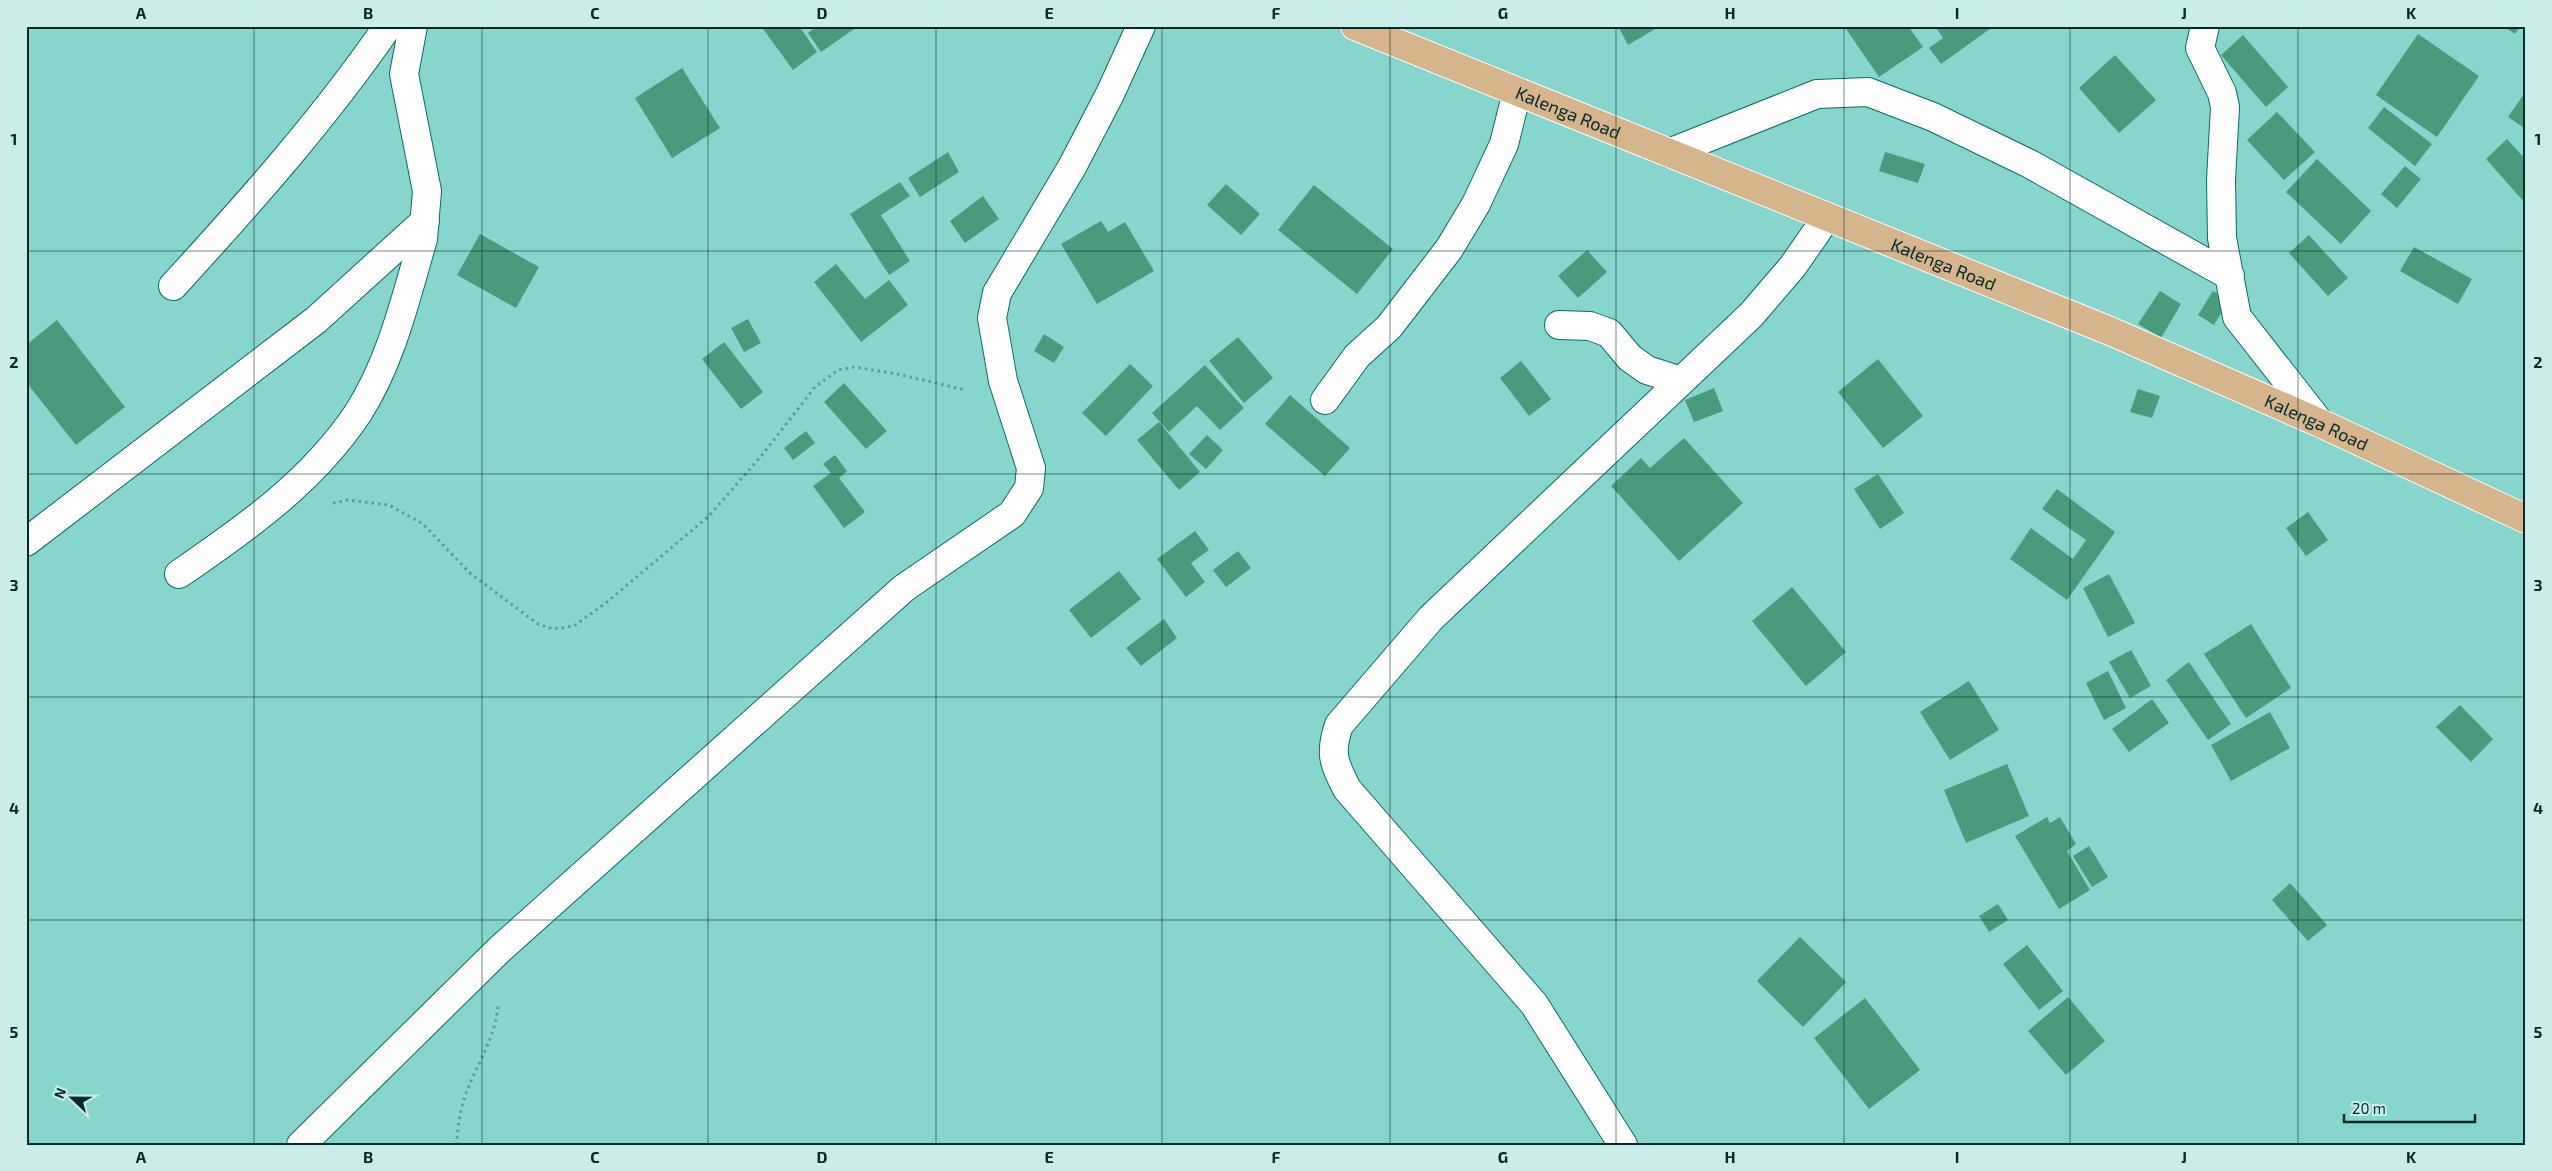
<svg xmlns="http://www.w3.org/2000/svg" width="2552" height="1171" viewBox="0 0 2552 1171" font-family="'Exo 2',sans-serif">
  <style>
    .building { fill: #4a9a7e }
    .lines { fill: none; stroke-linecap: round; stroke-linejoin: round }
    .minor-casing { stroke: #0c6a64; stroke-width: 30 }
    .major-casing { stroke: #fff; stroke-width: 30 }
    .path { stroke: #5b9c95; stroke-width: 3; stroke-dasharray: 2.5 4; stroke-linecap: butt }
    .minor { stroke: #fff; stroke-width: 28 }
    .major { stroke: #d7b58c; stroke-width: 28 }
    .grid { fill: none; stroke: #062a27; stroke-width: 1; stroke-opacity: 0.55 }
    .labels { text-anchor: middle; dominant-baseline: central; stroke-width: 5; stroke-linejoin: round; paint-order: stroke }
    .street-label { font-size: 18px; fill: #062a27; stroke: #c9eeea }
    .neatline { fill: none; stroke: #062a27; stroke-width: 2 }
    .grid-label { font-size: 16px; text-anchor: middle; font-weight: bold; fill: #062a27 }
  </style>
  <rect width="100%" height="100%" fill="#86d6ce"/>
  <path class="building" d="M761 26H799L817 52 793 70Z
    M817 26H852L854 29 821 52 808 33Z
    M1618 26H1660L1628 45Z
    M1844 26H1908L1923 47 1879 77Z
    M1935 26H1994L1941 64 1929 48 1943 38Z
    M2503 26H2520L2515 34Z
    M2418 34 2479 76 2437 137 2376 95Z
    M2243 35 2288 87 2266 107 2221 55Z
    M2115 55 2156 100 2119 133 2079 88Z
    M682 68 720 128 672 158 635 98Z
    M2526 91V129L2508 117Z
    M2384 107 2432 144 2415 166 2368 128Z
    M2277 112 2315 152 2284 180 2247 140Z
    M2507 139 2526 160V204L2486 159Z
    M948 152 959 172 920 197 908 178Z
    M1885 152 1925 164 1918 183 1879 171Z
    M2317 159 2371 211 2341 244 2286 192Z
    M2405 166 2421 179 2397 208 2381 194Z
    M900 182 910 196 881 215 910 261 889 275 850 214Z
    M1226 184 1260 214 1241 235 1207 205Z
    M1314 185 1393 249 1357 294 1278 230Z
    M983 196 999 219 965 243 950 221Z
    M1101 221 1108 232 1125 222 1154 271 1097 304 1061 244Z
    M480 234 539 267 516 308 457 275Z
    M2309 235 2348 278 2328 296 2289 253Z
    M2414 247 2472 279 2458 304 2400 271Z
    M1587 250 1607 272 1578 298 1558 276Z
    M836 264 865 299 889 280 908 305 861 342 814 282Z
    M2160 291 2181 304 2161 338 2138 324Z
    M2213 291 2229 300 2214 325 2198 315Z
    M748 319 761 343 744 352 731 328Z
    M57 320 125 407 76 445 26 382V345Z
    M1044 334 1064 347 1054 363 1034 351Z
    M1238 337 1273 378 1244 403 1209 361Z
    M724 342 763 392 741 409 702 359Z
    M1878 359 1923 416 1883 448 1838 392Z
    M1521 361 1551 399 1529 416 1500 378Z
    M1130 364 1153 386 1106 436 1082 413Z
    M1205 365 1244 408 1220 430 1197 406 1169 432 1152 413Z
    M844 383 887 431 866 449 824 402Z
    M1714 388 1723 411 1694 422 1685 400Z
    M2138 389 2160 396 2152 418 2130 412Z
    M1290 395 1350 448 1325 476 1265 424Z
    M1159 422 1200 472 1179 490 1137 440Z
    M806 431 815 443 793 460 784 448Z
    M1207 435 1223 450 1206 469 1189 454Z
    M1684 438 1743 503 1679 561 1611 486 1641 458 1650 468Z
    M835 455 847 471 839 478 865 512 844 528 813 486 831 473 823 464Z
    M1878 474 1904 513 1880 529 1854 489Z
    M2057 489 2115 532 2067 600 2010 559 2031 528 2073 559 2086 540 2042 509Z
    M2308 512 2328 540 2306 556 2286 528Z
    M1195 531 1209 550 1191 563 1205 582 1186 597 1157 559Z
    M1238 551 1251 568 1226 587 1213 570Z
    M1119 571 1141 599 1091 638 1069 610Z
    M2109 574 2135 623 2108 637 2083 588Z
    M1792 587 1846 652 1806 686 1752 621Z
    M1164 619 1177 638 1141 666 1126 648Z
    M2251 624 2291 688 2246 718 2204 654Z
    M2131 650 2151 686 2130 698 2109 662Z
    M2189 662 2231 724 2208 740 2166 680Z
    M2108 671 2126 708 2104 720 2086 683Z
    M1969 681 1999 730 1950 760 1920 712Z
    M2152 699 2169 723 2129 752 2112 729Z
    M2460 705 2493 739 2471 762 2436 727Z
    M2270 712 2290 748 2231 781 2211 745Z
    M2007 764 2029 816 1966 843 1944 790Z
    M2047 817 2050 823 2060 817 2076 844 2067 851 2090 890 2059 909 2015 836Z
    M2089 846 2108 877 2092 887 2073 856Z
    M2290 883 2327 925 2308 941 2272 900Z
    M1998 904 2008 920 1989 932 1979 916Z
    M1800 937 1846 982 1803 1027 1757 981Z
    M2027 945 2063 991 2039 1010 2003 964Z
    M2068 997 2105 1041 2066 1075 2028 1031Z
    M1865 998 1920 1070 1869 1109 1814 1038Z"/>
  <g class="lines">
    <g class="minor-casing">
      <path id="minor" d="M2205 26 2200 48 2222 93 2225 107 2221 180 2222 238 2237 317 2320 423
        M1669 153 1817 94 1868 92 1933 117 2030 164 2230 276
        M173 286C249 203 324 119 388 26
        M1559 325 1590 326 1609 333 1630 358 1647 370 1681 381
        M1325 400 1357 356 1389 327 1449 249 1476 204 1504 144 1517 92
        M26 542 316 320 425 221
        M179 574C246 528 312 482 358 413 391 362 406 297 423 239L427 191 404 74 413 26
        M301 1145 500 949 904 588 1012 514 1029 488 1031 468 1003 381 992 318 997 293 1072 167 1110 94 1141 26
        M1623 1145 1534 1004 1347 789C1334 763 1329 754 1339 725L1431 618 1751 315 1793 266 1827 217"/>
    </g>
    <g class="major-casing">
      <g id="major">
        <path id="s1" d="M1355 26 2110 331 2320 423 2526 519"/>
      </g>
    </g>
    <path class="path" d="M333 503 348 500 389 505 423 524 471 574 538 624 553 629 574 626 607 602 709 516 763 454 815 387 838 370 855 367 897 374 966 390
      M457 1145C457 1123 462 1101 471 1081 482 1056 496 1033 498 1005"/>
    <use href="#minor" class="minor"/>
    <use href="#major" class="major"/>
  </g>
  <path class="grid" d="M254 26V1145M482 26V1145M708 26V1145M936 26V1145M1162 26V1145M1390 26V1145M1616 26V1145M1844 26V1145M2070 26V1145M2298 26V1145M26 251H2526M26 474H2526M26 697H2526M26 920H2526"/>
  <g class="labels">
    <g class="street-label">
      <text stroke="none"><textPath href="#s1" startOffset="230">Kalenga Road</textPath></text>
      <text stroke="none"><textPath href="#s1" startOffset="635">Kalenga Road</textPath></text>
      <text stroke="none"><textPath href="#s1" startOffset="1040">Kalenga Road</textPath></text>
    </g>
  </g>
  <rect width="2552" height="1171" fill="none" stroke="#c9eeea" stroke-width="55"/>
  <g transform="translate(72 1098) rotate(292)" stroke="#c9eeea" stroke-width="4" paint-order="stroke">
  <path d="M0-4L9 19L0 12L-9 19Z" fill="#062a27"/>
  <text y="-8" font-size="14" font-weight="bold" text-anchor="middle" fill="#062a27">N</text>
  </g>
  <path d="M2344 1114v8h131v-8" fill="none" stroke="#062a27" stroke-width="2.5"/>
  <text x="2352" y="1114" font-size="15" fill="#062a27" stroke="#c9eeea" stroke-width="4" paint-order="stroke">20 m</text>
  <rect x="28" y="28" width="2496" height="1116" class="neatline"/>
  <g class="grid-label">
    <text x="141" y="19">A</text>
    <text x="368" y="19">B</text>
    <text x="595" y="19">C</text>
    <text x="822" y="19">D</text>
    <text x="1049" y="19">E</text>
    <text x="1276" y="19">F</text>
    <text x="1503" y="19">G</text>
    <text x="1730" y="19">H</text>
    <text x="1957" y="19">I</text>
    <text x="2184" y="19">J</text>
    <text x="2411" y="19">K</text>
    <text x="14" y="145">1</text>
    <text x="2538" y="145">1</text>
    <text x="14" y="368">2</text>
    <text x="2538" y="368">2</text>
    <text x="14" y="591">3</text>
    <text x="2538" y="591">3</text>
    <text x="14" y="814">4</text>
    <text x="2538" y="814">4</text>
    <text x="14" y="1038">5</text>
    <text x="2538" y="1038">5</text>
    <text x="141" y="1163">A</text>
    <text x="368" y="1163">B</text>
    <text x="595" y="1163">C</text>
    <text x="822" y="1163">D</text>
    <text x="1049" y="1163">E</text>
    <text x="1276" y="1163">F</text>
    <text x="1503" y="1163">G</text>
    <text x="1730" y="1163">H</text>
    <text x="1957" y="1163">I</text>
    <text x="2184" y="1163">J</text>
    <text x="2411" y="1163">K</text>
  </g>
</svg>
